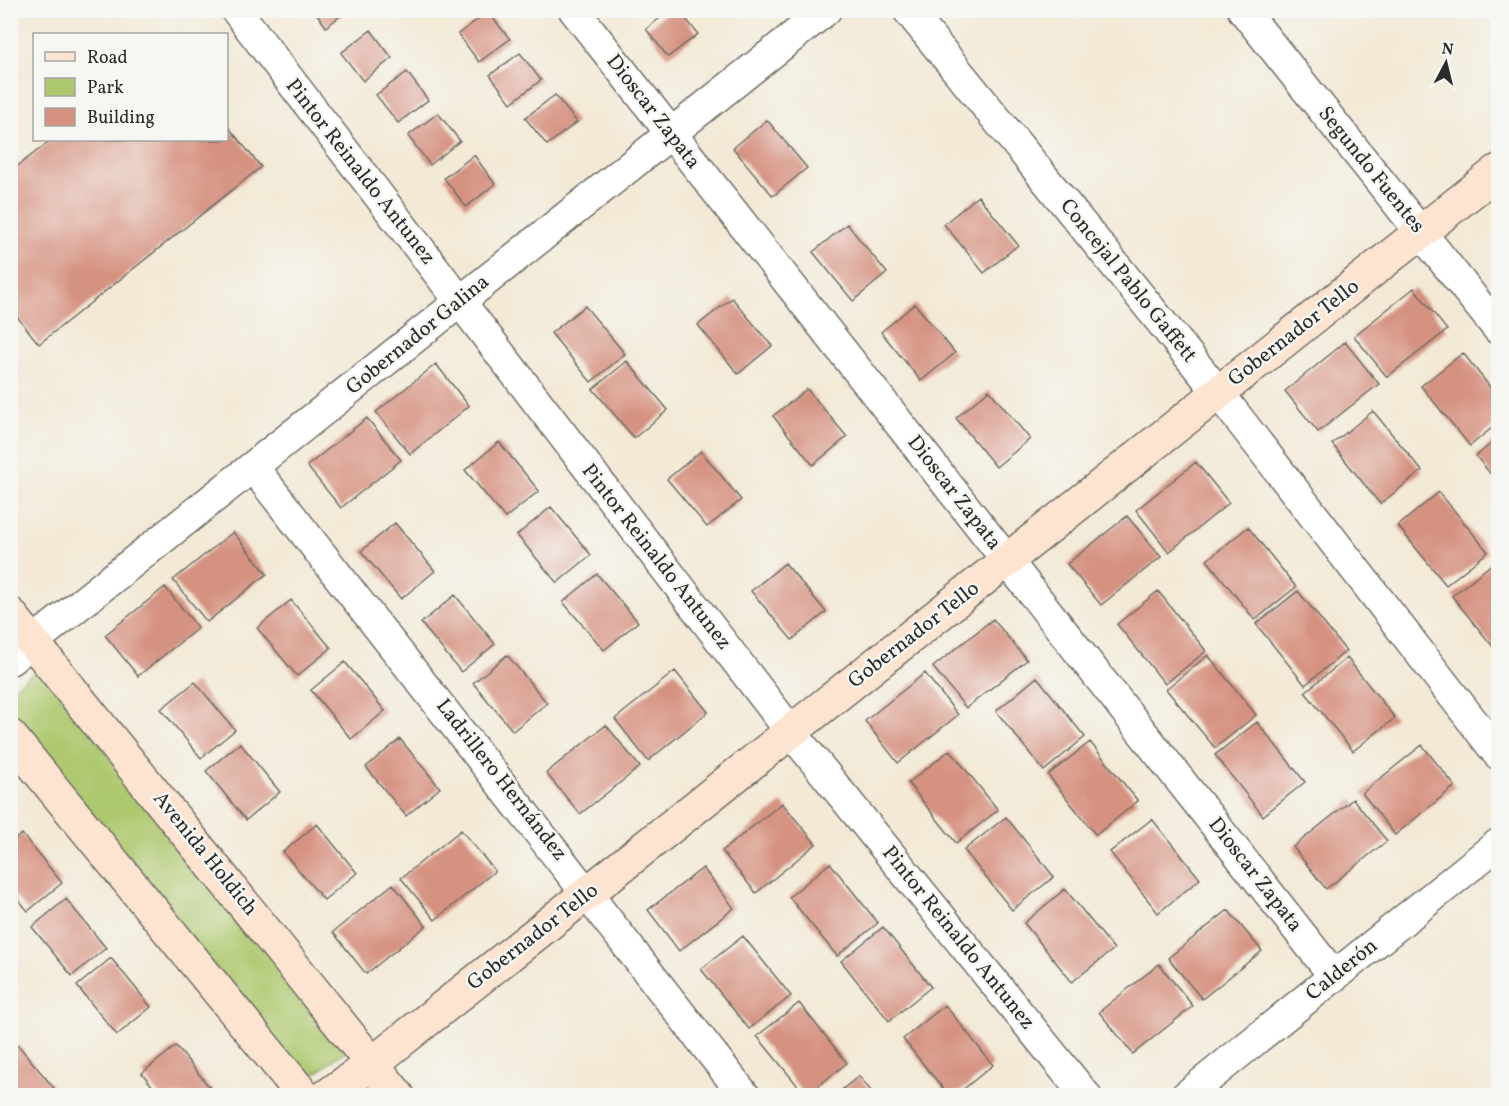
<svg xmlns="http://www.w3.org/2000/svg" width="1509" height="1106" viewBox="0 0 1509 1106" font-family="Vollkorn,serif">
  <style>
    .green { fill: #aec86e; stroke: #6c7a4c; stroke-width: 1.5 }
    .building { fill: #d69281 }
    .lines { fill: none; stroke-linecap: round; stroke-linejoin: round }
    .street-casing { stroke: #716e67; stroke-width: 33 }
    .secondary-casing { stroke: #716e67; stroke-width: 36 }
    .street { stroke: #fff; stroke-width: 30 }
    .secondary { stroke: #fde4d1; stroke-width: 33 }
    .labels { text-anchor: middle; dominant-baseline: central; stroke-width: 5; stroke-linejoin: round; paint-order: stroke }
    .street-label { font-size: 21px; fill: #2b2b2b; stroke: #f6f6f2 }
  </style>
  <rect width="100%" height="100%" fill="#f6f6f2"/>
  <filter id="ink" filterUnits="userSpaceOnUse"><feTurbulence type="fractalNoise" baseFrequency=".0167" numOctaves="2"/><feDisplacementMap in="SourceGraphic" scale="12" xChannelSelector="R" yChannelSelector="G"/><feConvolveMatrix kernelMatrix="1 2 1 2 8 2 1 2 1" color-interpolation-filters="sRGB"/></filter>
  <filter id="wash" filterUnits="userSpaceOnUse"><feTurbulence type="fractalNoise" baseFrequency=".008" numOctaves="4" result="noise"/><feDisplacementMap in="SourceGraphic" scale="24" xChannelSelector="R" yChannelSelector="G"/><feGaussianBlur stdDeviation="1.35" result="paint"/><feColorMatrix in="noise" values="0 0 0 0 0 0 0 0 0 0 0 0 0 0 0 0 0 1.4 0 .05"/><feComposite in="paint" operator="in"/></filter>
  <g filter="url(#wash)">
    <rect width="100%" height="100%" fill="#f3e9d6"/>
    <path class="green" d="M39 668 346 1050 306 1081 11 715V690Z"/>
    <g id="blocks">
      <path class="building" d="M314 10H348L326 27Z
        M436 10H457L444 20Z
        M670 10H679L698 34 668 57 646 29Z
        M488 12 510 39 479 62 458 34Z
        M371 30 392 58 363 81 341 53Z
        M520 53 541 80 511 103 490 75Z
        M407 72 428 100 398 123 376 95Z
        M555 95 577 122 547 145 525 118Z
        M438 113 460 141 430 165 408 136Z
        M767 120 807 168 773 196 733 148Z
        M226 124 261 167 39 344 10 308V172L51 140H226Z
        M474 155 495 184 466 207 444 178Z
        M978 196 1018 245 984 273 944 224Z
        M847 224 887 273 853 301 813 252Z
        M1414 288 1447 330 1387 377 1354 336Z
        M732 298 772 346 738 374 698 325Z
        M915 304 955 353 921 381 881 332Z
        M585 306 625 354 591 382 551 333Z
        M1345 342 1379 384 1318 432 1285 391Z
        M1463 353 1498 397V423L1470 446 1421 386Z
        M627 361 668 410 634 438 593 389Z
        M436 364 469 406 410 454 376 412Z
        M807 389 847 437 813 465 773 416Z
        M989 390 1030 439 996 467 956 418Z
        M1373 411 1422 471 1380 504 1332 444Z
        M367 418 401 460 341 508 307 466Z
        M1498 438V483L1476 456Z
        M499 442 539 491 505 518 465 470Z
        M701 451 741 500 707 527 667 479Z
        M1196 462 1229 503 1169 552 1136 510Z
        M1439 492 1488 552 1446 585 1398 526Z
        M551 507 591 555 557 583 517 535Z
        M1127 516 1161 557 1101 605 1067 564Z
        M395 523 435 571 401 599 361 551Z
        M1248 527 1296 587 1255 620 1207 560Z
        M233 532 267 574 207 622 173 580Z
        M785 563 826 612 792 640 751 591Z
        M1493 563 1498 569V653L1452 596Z
        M597 574 638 622 604 650 563 602Z
        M165 587 198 628 138 676 105 635Z
        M1158 591 1206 651 1165 684 1117 624Z
        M1298 591 1346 651 1305 685 1256 624Z
        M455 595 495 644 461 672 421 623Z
        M291 600 331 648 297 676 257 628Z
        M993 619 1027 660 966 708 933 667Z
        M507 655 547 703 513 731 473 683Z
        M1208 655 1256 715 1215 748 1166 689Z
        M1347 658 1395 718 1353 751 1305 692Z
        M345 662 385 711 351 739 311 690Z
        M675 671 708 712 648 761 615 719Z
        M925 673 958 715 898 763 865 721Z
        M1037 677 1085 737 1044 771 996 711Z
        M195 682 235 730 201 758 161 709Z
        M1257 722 1305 782 1263 816 1215 755Z
        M606 725 640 767 580 814 546 773Z
        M400 739 440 788 406 816 366 767Z
        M1090 742 1138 801 1096 835 1048 775Z
        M240 743 280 792 246 820 206 771Z
        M1422 745 1455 786 1395 835 1362 793Z
        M950 750 998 810 956 843 908 783Z
        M1353 799 1387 841 1326 889 1293 847Z
        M782 803 816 844 756 893 722 851Z
        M1006 817 1054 877 1012 910 964 850Z
        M1152 819 1200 879 1158 913 1110 852Z
        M317 824 357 873 324 900 283 852Z
        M461 830 495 871 435 920 401 878Z
        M22 834 62 883 28 911 10 890V843Z
        M830 863 878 923 837 956 789 897Z
        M703 868 734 908 679 951 648 910Z
        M393 884 426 926 366 974 333 932Z
        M1065 889 1114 949 1072 982 1024 923Z
        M66 899 106 948 72 976 32 927Z
        M1228 910 1262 951 1202 999 1168 958Z
        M883 927 931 987 889 1021 841 961Z
        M743 936 791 996 749 1029 701 969Z
        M111 958 151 1007 117 1035 77 986Z
        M1159 964 1193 1006 1133 1054 1099 1012Z
        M799 1003 847 1063 806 1096 757 1036Z
        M945 1005 993 1065 955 1096H949L903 1039Z
        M18 1045 58 1093 55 1096H10V1051Z
        M176 1046 216 1095 160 1096 142 1073Z
        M859 1076 875 1096H834Z"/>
    </g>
  </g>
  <g filter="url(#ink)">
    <use href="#blocks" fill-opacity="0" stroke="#716e67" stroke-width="1.5"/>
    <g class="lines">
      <g class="street-casing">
        <path id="street" d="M236 10 791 732 1086 1096
          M574 10 1334 976
          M908 10 1218 392 1498 754
          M1243 10 1498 329
          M253 467 745 1096
          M10 660 826 10
          M1186 1096 1498 844"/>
      </g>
      <g class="secondary-casing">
        <path id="secondary" d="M10 614 398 1096
          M10 736 304 1096
          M327 1096 373 1063 1498 171"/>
      </g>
      <use href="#street" class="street"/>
      <use href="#secondary" class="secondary"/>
    </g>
  </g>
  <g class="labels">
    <g class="street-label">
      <text transform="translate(653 112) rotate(52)">Dioscar Zapata</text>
      <text transform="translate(1371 170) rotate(51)">Segundo Fuentes</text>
      <text transform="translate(360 172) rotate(52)">Pintor Reinaldo Antunez</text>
      <text transform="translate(1128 281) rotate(51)">Concejal Pablo Gaffett</text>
      <text transform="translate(1294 333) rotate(-38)">Gobernador Tello</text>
      <text transform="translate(418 335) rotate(-39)">Gobernador Galina</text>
      <text transform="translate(954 493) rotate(52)">Dioscar Zapata</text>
      <text transform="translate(656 557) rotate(52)">Pintor Reinaldo Antunez</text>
      <text transform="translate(914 635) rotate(-38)">Gobernador Tello</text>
      <text transform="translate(501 780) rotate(52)">Ladrillero Hernández</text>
      <text transform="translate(205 854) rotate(51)">Avenida Holdich</text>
      <text transform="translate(1255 875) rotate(52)">Dioscar Zapata</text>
      <text transform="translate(533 937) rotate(-38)">Gobernador Tello</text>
      <text transform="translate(958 938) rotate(51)">Pintor Reinaldo Antunez</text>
      <text transform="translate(1342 970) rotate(-39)">Calderón</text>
    </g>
  </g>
  <rect width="1509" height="1106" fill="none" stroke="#f6f6f2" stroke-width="36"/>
  <rect x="33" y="33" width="195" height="108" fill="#f6f6f2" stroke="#a5a5a2" stroke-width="1.5"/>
  <rect x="45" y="52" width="30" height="9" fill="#fde4d1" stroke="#a5a5a2" stroke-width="1.5"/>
  <text x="87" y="63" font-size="18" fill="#2b2b2b">Road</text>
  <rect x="45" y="78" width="30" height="18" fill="#aec86e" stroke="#a5a5a2" stroke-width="1.5"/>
  <text x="87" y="93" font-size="18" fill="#2b2b2b">Park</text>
  <rect x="45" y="108" width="30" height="18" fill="#d69281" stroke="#a5a5a2" stroke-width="1.5"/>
  <text x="87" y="123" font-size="18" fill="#2b2b2b">Building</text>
  <g transform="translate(1446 63) rotate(7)" stroke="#f6f6f2" stroke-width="4.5" paint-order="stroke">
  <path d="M0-4.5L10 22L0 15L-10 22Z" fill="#2b2b2b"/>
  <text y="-9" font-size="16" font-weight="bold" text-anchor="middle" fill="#2b2b2b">N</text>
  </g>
</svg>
